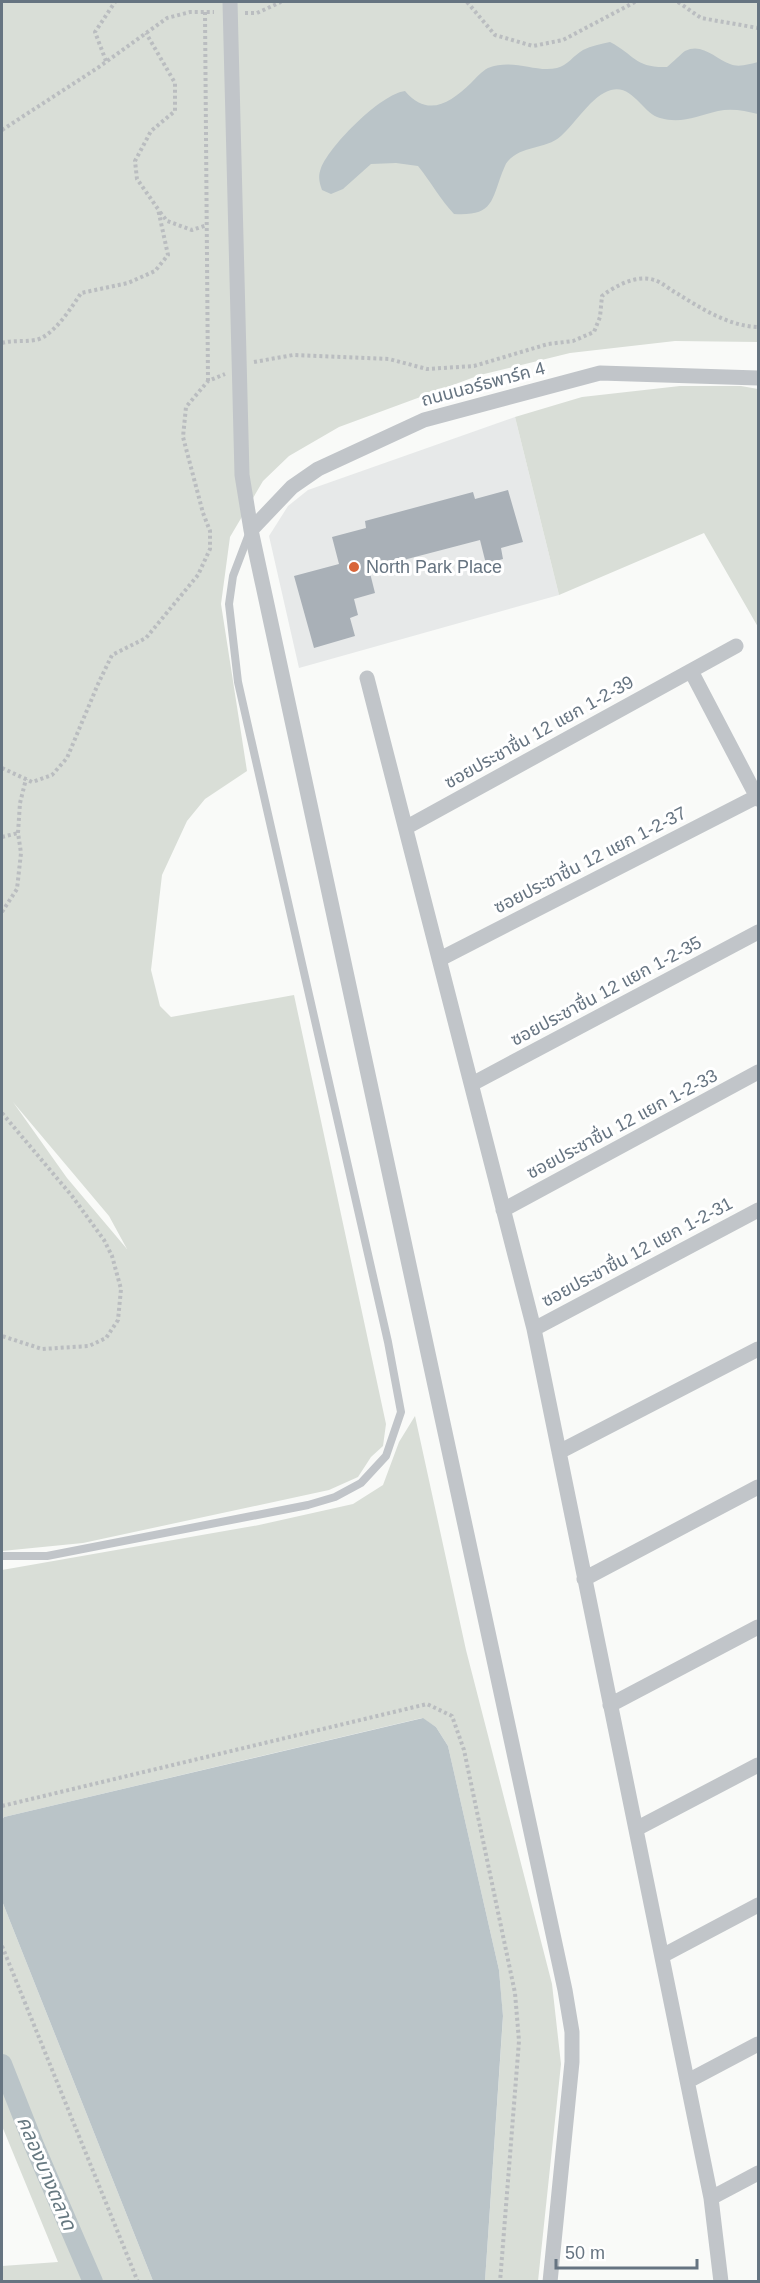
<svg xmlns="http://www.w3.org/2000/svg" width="760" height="2283" viewBox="0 0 760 2283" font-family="Helvetica,'Noto Sans Thai',sans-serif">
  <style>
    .built { fill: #e7e9e9 }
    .green { fill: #d9ded7; fill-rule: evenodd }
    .water { fill: #bac4c8 }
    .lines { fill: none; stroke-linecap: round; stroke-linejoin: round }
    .canal { stroke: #bac4c8; stroke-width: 20 }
    .building { fill: #a9b0b7 }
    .path { stroke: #babdc0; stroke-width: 4; stroke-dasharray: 3 3; stroke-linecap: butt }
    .lane { stroke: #c1c5c9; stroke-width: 8 }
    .street { stroke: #c1c5c9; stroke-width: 15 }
    .poi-dot { fill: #d86539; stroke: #fff; stroke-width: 2 }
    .labels { text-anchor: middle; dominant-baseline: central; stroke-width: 6; stroke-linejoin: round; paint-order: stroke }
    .street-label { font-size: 18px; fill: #667481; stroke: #fff }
    .poi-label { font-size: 18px; fill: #667481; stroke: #fff; text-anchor: start }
    .water-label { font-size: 20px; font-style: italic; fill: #677981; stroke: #fff }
  </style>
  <rect width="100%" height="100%" fill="#f9faf8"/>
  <path class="built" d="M515 417 559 595 299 668 269 536 288 506 308 490Z"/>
  <path class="green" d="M2 2H758V342L675 341 570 353 480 375 339 427 289 456 263 481 230 537 221 604 247 771 205 799 187 821 162 875 151 970 160 1006 171 1017 294 995 386 1424 383 1446 371 1457 358 1477 329 1490 83 1543 2 1551ZM13 1102 109 1216 127 1249 67 1178Z
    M680 386H741L758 389V627L704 533 559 595 515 417 582 397Z
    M415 1416 466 1650 552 1984 561 2064 538 2281H485L503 2017 499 1970 448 1746 436 1727 422 1718 4 1817 2 1820V1570L259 1525 353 1504 383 1485 399 1442Z
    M2 1901 153 2281H2V2266L58 2262 2 2126Z"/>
  <path class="water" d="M610 42C635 55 635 68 667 67 672 63 682 53 685 51 702 42 716 59 730 64 738 68 750 64 758 62V114C745 111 732 108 718 111 697 116 682 124 660 118 643 114 633 84 611 90 592 95 575 124 561 136 545 150 522 145 508 161 505 164 504 169 502 173 491 203 492 216 454 214 440 199 431 182 418 166L396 163 371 164 343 189 331 194 322 190C319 182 318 176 321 168 331 144 381 94 405 91 428 118 450 103 471 83 476 78 482 71 488 68 514 58 535 73 557 68 567 66 574 55 583 50 591 46 601 44 610 42Z
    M423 1718 436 1727 448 1746 499 1970 503 2016 485 2281H153L2 1901V1820L4 1817Z"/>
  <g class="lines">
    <path class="canal" d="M2 2064 34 2145 93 2282"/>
  </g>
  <path class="building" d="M508 490 523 542 501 548 503 559 486 564 480 540 369 569 375 593 354 599 358 615 350 618 355 636 314 648 294 576 339 564 332 537 366 528 365 521 473 492 475 499Z"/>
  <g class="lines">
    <path class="path" d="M467 2 495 35 533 46 563 40 635 2
      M678 2 701 18 758 28
      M205 12 208 381
      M245 13H257L281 2
      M106 61 95 32 115 2
      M2 130 99 67 167 18 190 12H214
      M160 212 167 221 192 230 207 225
      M2 343C13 340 23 342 35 340 52 338 72 307 81 293L128 283 155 271 168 255 158 209 137 179 135 161 151 131 175 111V83L146 33
      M254 362 293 355 389 359 427 369 474 366 548 344 573 341 594 332 600 317 602 296C615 286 637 274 654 280 662 282 670 290 678 294 702 309 729 326 758 327
      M2 768 32 782 52 775 67 758 98 684 112 655 146 638 198 575 210 549V531L203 513 183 437 186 407 208 381 225 374
      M2 837 18 833
      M2 912 17 889 21 853 18 833 20 803 26 779
      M2 1113 72 1196 104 1240 112 1256 121 1289 118 1320 106 1338 89 1346 42 1349 2 1336
      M2 1806 427 1704 452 1716 464 1750 515 1993 519 2041 500 2282
      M2 1946 138 2282"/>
    <path class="lane" d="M2 1556H47L308 1505 335 1497 361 1483 386 1456 401 1412 388 1342 238 682 229 604 233 576 249 534"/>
    <path class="street" d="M230 2 242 475 251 530 565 1990 572 2032V2062L550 2282
      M251 530 292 487 318 469 424 420 600 373 758 378
      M691 671 758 799
      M367 678 534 1329 711 2198 721 2282
      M407 827 736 646
      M440 959 758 796
      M472 1084 758 932
      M503 1210 758 1072
      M534 1329 758 1210
      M559 1452 758 1349
      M584 1579 758 1487
      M610 1705 758 1627
      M636 1829 758 1765
      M662 1956 758 1905
      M688 2081 758 2044
      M711 2198 758 2173"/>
  </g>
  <circle class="poi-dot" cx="354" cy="567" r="6"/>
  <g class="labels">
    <g class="street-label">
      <text transform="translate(483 384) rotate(-15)">ถนนนอร์ธพาร์ค 4</text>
      <text transform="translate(539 732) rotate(-29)">ซอยประชาชื่น 12 แยก 1-2-39</text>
      <text transform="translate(590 860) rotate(-27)">ซอยประชาชื่น 12 แยก 1-2-37</text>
      <text transform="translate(606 991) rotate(-28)">ซอยประชาชื่น 12 แยก 1-2-35</text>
      <text transform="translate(622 1124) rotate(-28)">ซอยประชาชื่น 12 แยก 1-2-33</text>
      <text transform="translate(637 1252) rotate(-28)">ซอยประชาชื่น 12 แยก 1-2-31</text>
    </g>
    <g class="poi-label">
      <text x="366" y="567">North Park Place</text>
    </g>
    <g class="water-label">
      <text transform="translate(47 2173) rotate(67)">คลองบางตลาด</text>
    </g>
  </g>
  <rect width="760" height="2283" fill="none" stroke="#667481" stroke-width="6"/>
  <path d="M556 2259v9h141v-9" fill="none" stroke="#667481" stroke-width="3"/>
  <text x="565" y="2259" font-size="18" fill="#667481" stroke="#ffffff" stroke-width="4.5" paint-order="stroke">50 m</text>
</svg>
